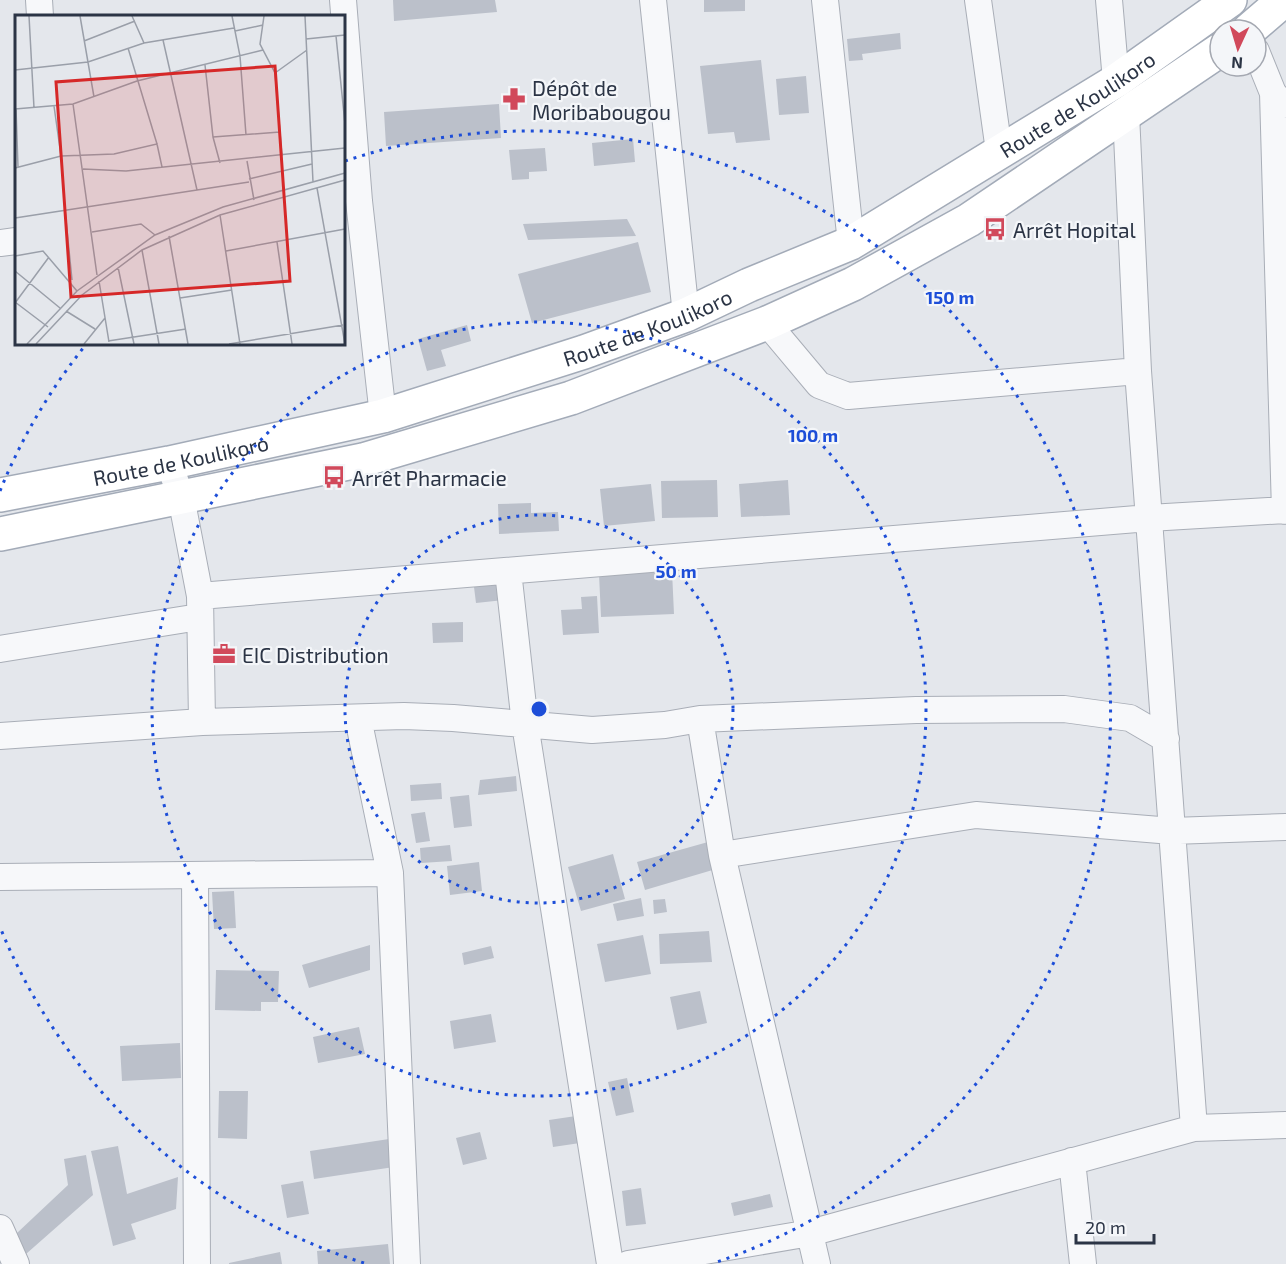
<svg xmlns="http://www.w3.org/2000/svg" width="1286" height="1264" viewBox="0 0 1286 1264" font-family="'Exo 2',sans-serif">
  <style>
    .building { fill: #bbc0ca }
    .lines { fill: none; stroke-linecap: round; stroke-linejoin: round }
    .minor-casing { stroke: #a9aeb7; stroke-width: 28 }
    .primary-casing { stroke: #a3abb8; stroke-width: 36 }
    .minor { stroke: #f7f8fa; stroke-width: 26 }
    .primary { stroke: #fff; stroke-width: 33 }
    .ring { fill: none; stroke: #1d4ed8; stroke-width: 3; stroke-dasharray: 3 6 }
    .labels { text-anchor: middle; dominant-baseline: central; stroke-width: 4.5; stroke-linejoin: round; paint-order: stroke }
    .poi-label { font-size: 21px; fill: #2b3445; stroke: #f4f6f9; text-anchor: start }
    .street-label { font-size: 21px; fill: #2b3445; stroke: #f4f6f9 }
    .inset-road { fill: none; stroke: #9a9fa9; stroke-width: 1.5 }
    .view { fill: #d62828; fill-opacity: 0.15; stroke: #d62828; stroke-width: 3 }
    .inset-edge { fill: none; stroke: #2b3445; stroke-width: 3 }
    .centre { fill: #1d4ed8; stroke: #f4f6f9; stroke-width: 3 }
    .ring-label { font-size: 18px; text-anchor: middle; font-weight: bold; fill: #1d4ed8; stroke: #f4f6f9; stroke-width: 4.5; stroke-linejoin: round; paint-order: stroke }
  </style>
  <rect width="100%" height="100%" fill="#e4e7ec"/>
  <path class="building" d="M393 0H495L497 12 394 21Z
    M704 0H745V11L704 12Z
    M900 33 901 49 862 54 863 60 849 61 847 39Z
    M761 60 770 140 736 143 734 132 708 134 700 66Z
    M806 76 809 113 779 115 776 79Z
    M499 104 501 138 386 146 384 112Z
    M633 139 635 162 594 166 592 143Z
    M545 148 547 171 529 172V179L512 180 509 150Z
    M627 219 636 236 528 240 523 224Z
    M638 242 651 292 532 323 518 274Z
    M467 325 471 341 441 350 446 366 427 371 418 339Z
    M717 480 718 517 662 518 661 481Z
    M788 480 790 515 741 517 739 484Z
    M651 484 655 521 604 526 600 489Z
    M531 503V513L558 512 559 531 499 534 498 504Z
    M672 571 674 614 601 617 599 574Z
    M502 584 504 600 476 603 474 587Z
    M597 596 599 633 563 635 561 610 582 609 581 597Z
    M463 622V642L433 643 432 623Z
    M516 776 517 791 478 795 480 780Z
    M441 783 442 799 411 801 410 785Z
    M469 795 472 826 454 828 450 797Z
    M425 812 430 841 416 843 411 814Z
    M708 842 716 869 645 890 637 862Z
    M450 845 452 861 421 863 420 848Z
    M613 854 625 899 581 911 568 867Z
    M479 862 482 891 450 895 447 866Z
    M234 891 236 928 214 929 212 892Z
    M641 898 644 916 617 921 613 904Z
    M665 899 667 912 654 914 653 900Z
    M709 931 712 962 660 964 659 934Z
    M643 935 651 974 605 982 597 944Z
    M370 945V970L309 988 302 965Z
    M491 946 494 958 464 965 462 953Z
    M216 970 279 971 278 1002H261V1011L215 1010Z
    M700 991 707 1023 677 1030 670 997Z
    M491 1014 496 1042 454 1049 450 1021Z
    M359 1027 365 1054 318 1063 313 1037Z
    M180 1043 181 1078 122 1081 120 1046Z
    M627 1078 634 1112 616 1116 608 1082Z
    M219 1091H248L247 1139 218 1138Z
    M576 1116 580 1143 553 1147 549 1120Z
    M480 1132 487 1159 463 1165 456 1138Z
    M389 1139 394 1167 314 1179 310 1151Z
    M118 1146 127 1194 178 1177 176 1209 131 1224 136 1239 113 1246 91 1151Z
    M86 1155 93 1195 26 1254 17 1233 68 1185 64 1159Z
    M303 1181 309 1214 287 1218 281 1185Z
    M641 1188 646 1224 626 1226 622 1191Z
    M770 1194 773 1207 734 1216 731 1203Z
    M388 1244 390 1264H318L317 1251Z
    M280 1252 282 1264H229V1263Z"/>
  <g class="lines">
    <g class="minor-casing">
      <path id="minor" d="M39 0 40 16
        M343 0 359 201 383 416
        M653 0 686 315
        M825 0 851 243
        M978 0 999 151
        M1109 0 1116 81
        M1256 51 1273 93 1284 105
        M1273 93 1285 511
        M1126 114 1138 371 1194 1128
        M0 243 16 241
        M767 323 819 385 848 396 1138 371
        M169 463 181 497 200 596 202 722
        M508 571 525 724 610 1264
        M200 596 1149 518 1286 510
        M0 649 199 617
        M358 718 390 873 407 1264
        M700 719 722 855
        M0 736 202 722 404 716 453 718 592 730 665 725 700 719 916 710 1064 709 1130 718 1166 739
        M195 875 197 1264
        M0 877 390 873
        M1072 1161 1083 1264
        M0 1228 16 1264
        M628 1264 810 1233 1194 1128 1286 1125
        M817 1264 722 855 976 815 1172 831 1286 827"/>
    </g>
    <g class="primary-casing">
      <g id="primary">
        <path d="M1249 30 1284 0"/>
        <path id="s1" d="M0 495 169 463 383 416 584 352 686 315 749 285 851 243 1116 81 1230 0"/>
        <path d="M0 534 363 460 571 398 767 323 853 284 969 220 1220 50"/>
      </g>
    </g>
    <use href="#minor" class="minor"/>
    <use href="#primary" class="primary"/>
  </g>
  <g class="ring">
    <circle cx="539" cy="709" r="194"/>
    <circle cx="539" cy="709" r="387"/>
    <path d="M364 1263A581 581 0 0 1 0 927M0 491A581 581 0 0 1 84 347M345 161A581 581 0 1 1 714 1263"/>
  </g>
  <defs>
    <g id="pharmacy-bare" transform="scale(1.8)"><path d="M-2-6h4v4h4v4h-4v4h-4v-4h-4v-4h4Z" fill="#d1495b" stroke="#f4f6f9" stroke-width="2.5" paint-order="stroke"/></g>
    <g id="bus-bare" transform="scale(1.8)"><path d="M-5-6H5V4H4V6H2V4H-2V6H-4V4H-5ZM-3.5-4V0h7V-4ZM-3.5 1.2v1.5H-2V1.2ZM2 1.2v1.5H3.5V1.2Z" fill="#d1495b" stroke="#f4f6f9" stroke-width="2.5" paint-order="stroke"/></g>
    <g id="office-bare" transform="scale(1.8)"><path d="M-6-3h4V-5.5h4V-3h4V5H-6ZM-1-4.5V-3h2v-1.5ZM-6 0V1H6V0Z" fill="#d1495b" stroke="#f4f6f9" stroke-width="2.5" paint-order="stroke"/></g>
  </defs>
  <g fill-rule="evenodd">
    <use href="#pharmacy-bare" x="514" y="99"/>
    <use href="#bus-bare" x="995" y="229"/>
    <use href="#bus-bare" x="334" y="477"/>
    <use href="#office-bare" x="224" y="654"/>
  </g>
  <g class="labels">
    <g class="poi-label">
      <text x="532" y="87">Dépôt de<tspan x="532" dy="24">Moribabougou</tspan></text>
      <text x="1013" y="229">Arrêt Hopital</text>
      <text x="352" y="477">Arrêt Pharmacie</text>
      <text x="242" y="654">EIC Distribution</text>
    </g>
    <g class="street-label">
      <text stroke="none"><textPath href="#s1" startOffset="1156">Route de Koulikoro</textPath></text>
      <text stroke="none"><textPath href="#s1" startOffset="670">Route de Koulikoro</textPath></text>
      <text stroke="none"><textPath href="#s1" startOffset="184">Route de Koulikoro</textPath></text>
    </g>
  </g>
  <g transform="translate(15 15)">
    <rect width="330" height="330" fill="#e4e7ec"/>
    <path class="inset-road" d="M14 1 19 93M65 1 79 82M117 1 129 28M217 1 225 41 231 120M249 1 245 29 260 58 267 141M290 1 298 167M220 16 248 10M321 21 330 109M291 24 330 20M148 25 182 175M69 26 120 6M190 50 198 122 205 148M0 55 73 47 129 28 219 13M260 58 292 35M58 89 82 260M39 91 46 141M0 94 58 89 122 66 248 35M1 94 3 152M198 122 265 117M142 129 147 152M232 146 239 185M0 153 46 141 99 139 142 129 113 33M68 154 111 156 330 133M234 164 297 149M302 173 330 329M50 195 57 265M205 200 225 329M0 203 234 167M77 217 126 209 140 220M154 221 173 329M262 227 277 329M127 235 144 329M211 236 330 214M0 241 28 236 62 276M103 252 119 329M0 256 45 293M84 266 94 327M165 283 217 275M0 287 33 312M0 288 34 242M51 296 80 314M93 326 171 314M12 329 62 276 140 220 208 192 330 158M21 329 67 280 127 235 205 200 330 165M69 329 90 303M214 329 328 310"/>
    <path class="view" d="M260 51 275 266 56 282 41 67Z"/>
    <rect width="330" height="330" class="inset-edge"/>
  </g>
  <circle cx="539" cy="709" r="9" class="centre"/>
  <g class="ring-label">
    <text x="950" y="304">150 m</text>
    <text x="813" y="442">100 m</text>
    <text x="676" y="578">50 m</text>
  </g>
  <g transform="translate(1238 48) rotate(184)"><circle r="28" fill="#f4f6f9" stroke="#a4a8b1" stroke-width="1.5"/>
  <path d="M0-4.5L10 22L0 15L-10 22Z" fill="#d1495b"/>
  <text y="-9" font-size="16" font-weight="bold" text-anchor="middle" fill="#2b3445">N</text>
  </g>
  <path d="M1076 1234v9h78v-9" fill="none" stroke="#2b3445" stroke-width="3"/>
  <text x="1085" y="1234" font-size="18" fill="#2b3445" stroke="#f4f6f9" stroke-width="4.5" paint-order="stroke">20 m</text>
</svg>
